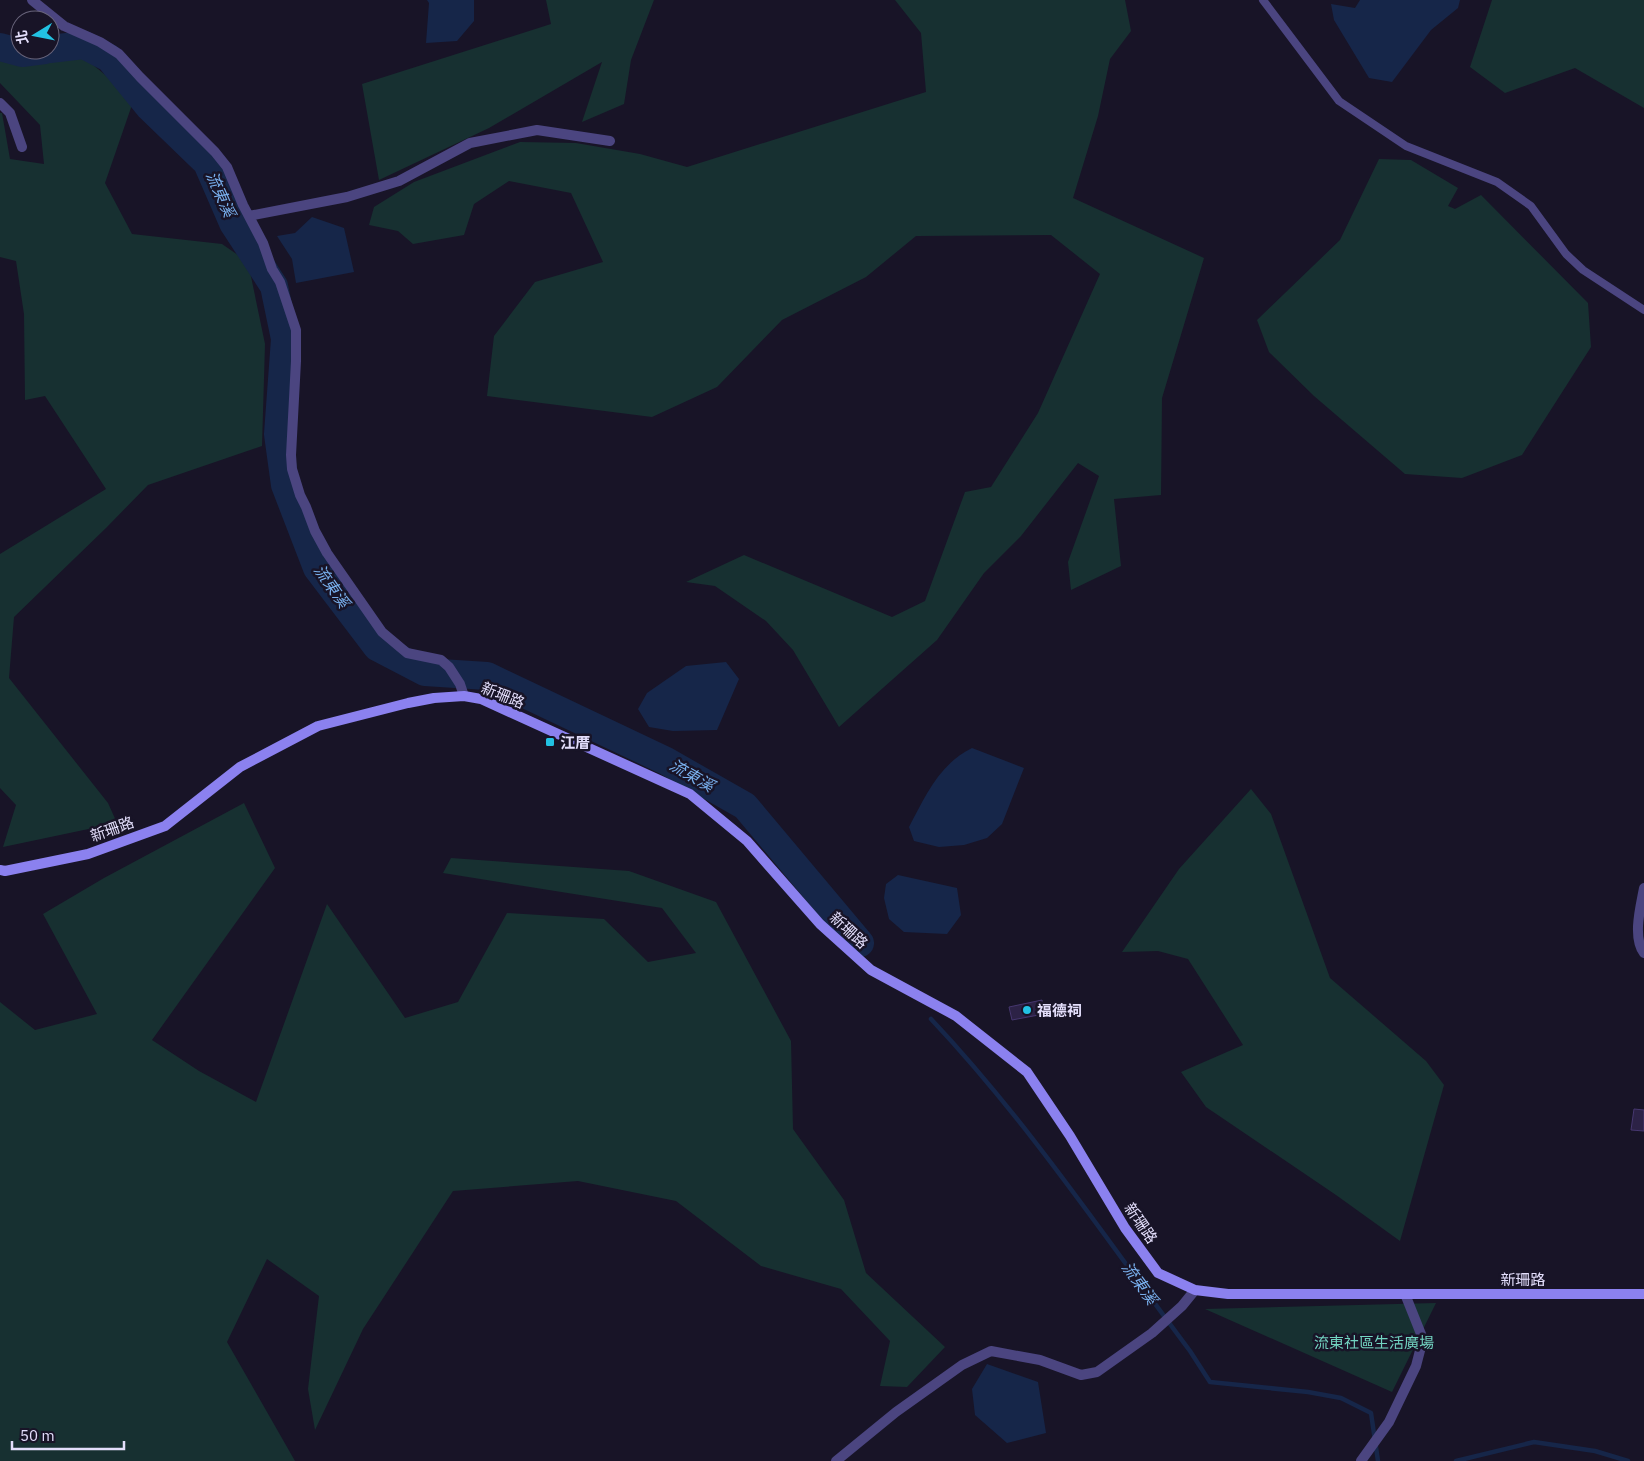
<svg xmlns="http://www.w3.org/2000/svg" width="1644" height="1461" viewBox="0 0 1644 1461" font-family="'IBM Plex Sans','Noto Sans TC',sans-serif">
  <style>
    .green { fill: #173031 }
    .water { fill: #162649 }
    .lines { fill: none; stroke-linecap: round; stroke-linejoin: round }
    .stream { stroke: #162649; stroke-width: 4.5 }
    .river { stroke: #162649; stroke-width: 28 }
    .building { fill: #2c2246; stroke: #46376f }
    .lane { stroke: #4b4580; stroke-width: 8 }
    .street { stroke: #4b4580; stroke-width: 10 }
    .secondary { stroke: #8b81ef; stroke-width: 10 }
    .poi-dot { fill: #22c2e3; stroke: #181427; stroke-width: 2 }
    .labels { text-anchor: middle; dominant-baseline: central; stroke-width: 5; stroke-linejoin: round; paint-order: stroke }
    .street-label { font-size: 15px; fill: #e3defb; stroke: #181427 }
    .poi-label { font-size: 15px; font-weight: bold; fill: #e3defb; stroke: #181427; text-anchor: start }
    .park-label { font-size: 15px; fill: #72d3c1; stroke: #181427 }
    .water-label { font-size: 16px; font-style: italic; fill: #79b0ee; stroke: #181427 }
  </style>
  <rect width="100%" height="100%" fill="#181427"/>
  <path class="green" d="M546 0H654L631 60 624 104 582 122 602 62 489 128 379 180 362 84 551 24Z
    M895 0H1125L1131 31 1110 59 1098 116 1073 198 1204 258 1162 398 1161 495 1114 499 1121 566 1071 590 1068 562 1099 476 1078 463 1021 536 984 573 937 640 839 727 793 650 766 621 715 586 686 582 744 555 892 617 925 601 965 492 991 487 1038 413 1100 274 1051 235 916 236 866 277 782 320 717 387 652 417 487 396 494 336 535 282 603 262 571 193 509 181 474 204 464 235 413 244 398 231 369 225 374 207 414 182 520 142 576 143 640 154 687 167 926 92 921 33Z
    M1492 0H1644V108L1575 68 1505 93 1470 67Z
    M0 43 20 44V50H50V44H68L134 99 105 183 132 234 222 244 248 262 265 344 262 446 148 485 106 528 14 617 9 678 108 803 117 823 3 847 16 805 0 788V554L106 489 45 396 25 400 24 314 16 261 0 257V113H2L10 159 44 164 40 125 0 83Z
    M1379 159 1411 160 1458 188 1448 206 1455 209 1481 195 1588 303 1591 347 1522 455 1462 478 1405 474 1314 396 1269 352 1257 320 1340 240Z
    M1251 789 1271 814 1330 978 1426 1061 1444 1085 1400 1241 1336 1195 1206 1107 1181 1072 1243 1045 1188 959 1158 951 1122 952 1179 869Z
    M244 803 275 868 152 1040 199 1071 256 1102 327 904 405 1018 458 1002 507 913 604 919 648 962 696 953 662 908 443 873 451 858 629 871 716 902 791 1041 793 1129 844 1200 866 1273 945 1347 907 1387 880 1386 890 1341 841 1289 761 1266 676 1201 578 1181 453 1191 363 1329 315 1430 308 1389 319 1296 267 1259 227 1342 295 1461H0V1002L35 1030 97 1014 43 914 104 878Z
    M1436 1303 1392 1392 1205 1309Z"/>
  <path class="water" d="M427 0H474V21L457 41 426 43 429 3Z
    M1360 0H1460L1458 8 1431 30 1392 82 1369 78 1334 20 1331 4 1355 8Z
    M312 217 344 228 354 272 296 283 292 259 277 236 295 233Z
    M726 662 739 679 717 730 673 731 649 727 638 709 647 693 686 666Z
    M972 748 1024 768 1002 824 987 838 964 845 939 847 914 841 909 827C925 797 939 764 972 748Z
    M898 875 957 888 961 915 947 934 904 932 889 919 884 898 886 884Z
    M987 1364 1038 1382 1046 1433 1007 1443 975 1415 972 1389Z"/>
  <g class="lines">
    <path class="stream" d="M931 1019C1028 1122 1106 1239 1190 1351L1210 1382 1308 1392 1341 1398 1371 1413 1378 1461
      M1456 1461 1534 1442 1595 1451 1628 1461"/>
    <path class="river" d="M0 47 22 53 45 50
      M50 49 84 45 109 58 149 107 207 163 233 223 274 286 285 339 278 434 285 485 317 568 377 647 425 672 487 676 666 761 745 806 860 943"/>
  </g>
  <path class="building" d="M1042 1000 1044 1014 1012 1020 1009 1007Z
    M1634 1109 1644 1110V1131L1631 1130Z"/>
  <g class="lines">
    <path class="lane" d="M1263 0 1339 101 1406 146 1497 182 1531 206 1566 254 1583 270 1644 310"/>
    <path class="street" d="M32 0 64 26 100 42 119 54 140 77 215 152 227 167 243 205 263 243 272 269 280 282 296 330V361L291 455 292 469 300 495 306 507 315 531 327 553 382 632 407 653 441 660 449 667 460 684 464 696
      M0 103 10 113 22 147
      M249 216 347 197 399 181 470 143 537 130 610 141
      M1644 888C1641 905 1632 937 1644 953
      M836 1461 896 1412 962 1365 991 1351 1040 1360 1081 1375 1097 1372 1152 1333 1182 1306 1195 1290
      M1361 1461 1389 1422 1416 1366 1423 1339 1405 1294"/>
    <path class="secondary" d="M0 870 5 871 88 854 165 826 240 767 318 726 408 703 434 698 464 696 481 699 690 794 747 841 820 924 871 970 956 1016 1027 1072 1070 1136 1125 1228 1158 1273 1195 1290 1228 1294H1644"/>
  </g>
  <g class="poi-dot">
    <rect x="545" y="737" width="10" height="10" rx="2.5"/>
    <circle cx="1027" cy="1010" r="5"/>
  </g>
  <g class="labels">
    <g class="street-label">
      <text transform="translate(503 695) rotate(22)">新珊路</text>
      <text transform="translate(112 829) rotate(-20)">新珊路</text>
      <text transform="translate(849 930) rotate(43)">新珊路</text>
      <text transform="translate(1141 1223) rotate(56)">新珊路</text>
      <text x="1523" y="1279">新珊路</text>
    </g>
    <g class="poi-label">
      <text x="560" y="742">江厝</text>
      <text x="1037" y="1010">福德祠</text>
    </g>
    <g class="park-label">
      <text x="1374" y="1342">流東社區生活廣場</text>
    </g>
    <g class="water-label">
      <text transform="translate(221 194) rotate(66)">流東溪</text>
      <text transform="translate(332 586) rotate(55)">流東溪</text>
      <text transform="translate(692 775) rotate(30)">流東溪</text>
      <text transform="translate(1140 1283) rotate(54)">流東溪</text>
    </g>
  </g>
  <g transform="translate(35 35) rotate(260)"><circle r="24" fill="#181427" stroke="#69657c"/>
  <path d="M0-4L9 19L0 12L-9 19Z" fill="#22c2e3"/>
  <text y="-8" font-size="14" font-weight="bold" text-anchor="middle" fill="#e3defb">北</text>
  </g>
  <path d="M12 1441v8h112v-8" fill="none" stroke="#e3defb" stroke-width="2.5"/>
  <text x="20" y="1441" font-size="15" fill="#e3defb" stroke="#181427" stroke-width="4" paint-order="stroke">50 m</text>
</svg>
